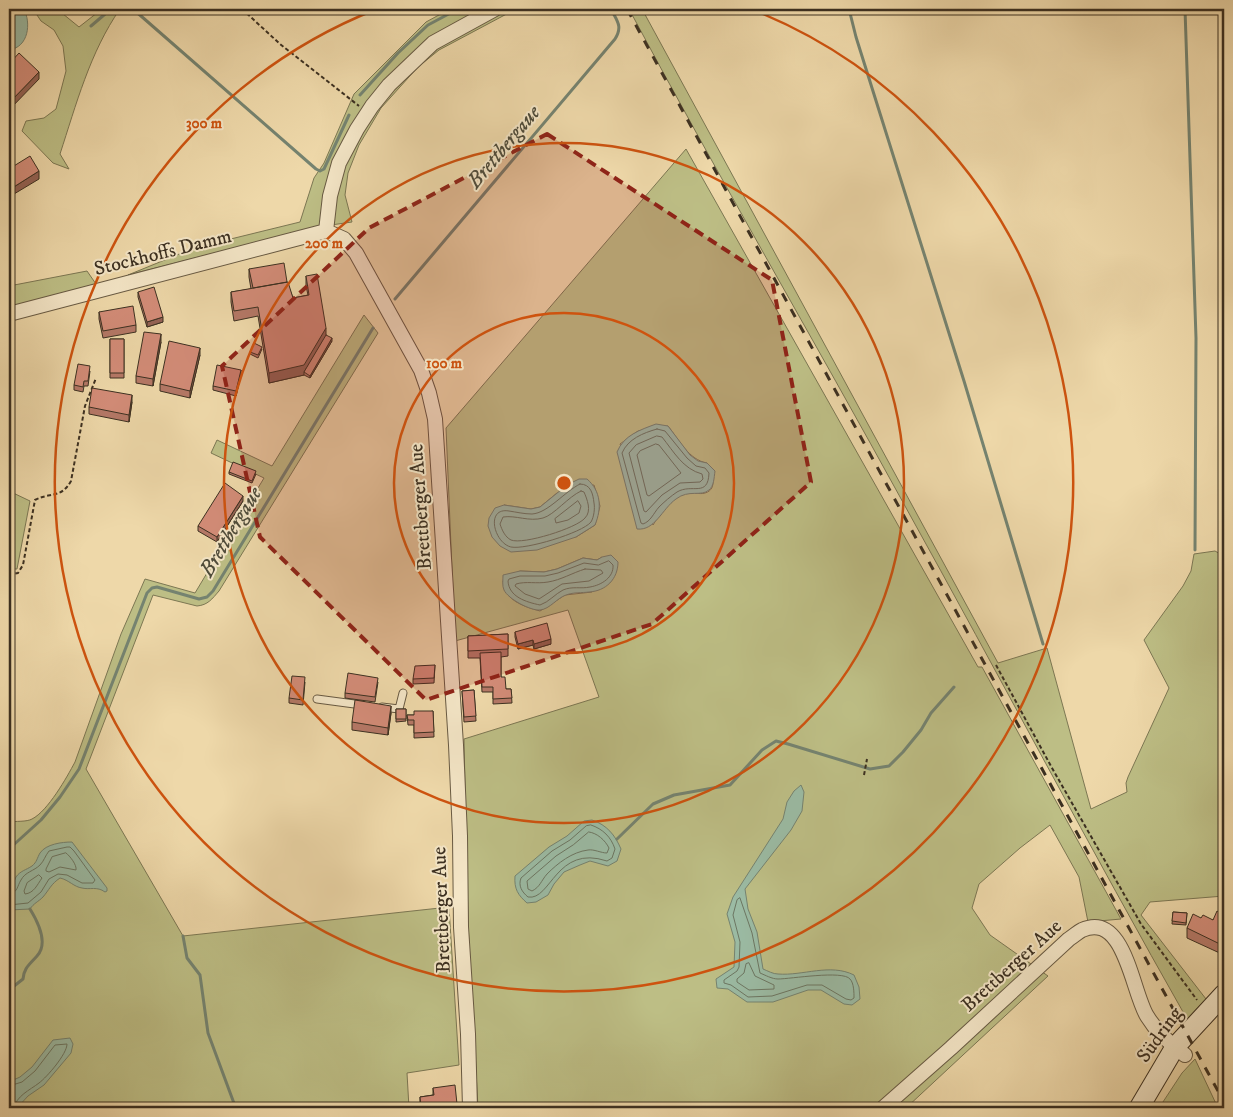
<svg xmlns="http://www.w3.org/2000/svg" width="1233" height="1117" viewBox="0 0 1233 1117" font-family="'IM FELL DW Pica',serif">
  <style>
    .green { fill: #bdbe85; stroke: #7c7753; fill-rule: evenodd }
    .water { fill: #9bbba4; stroke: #758370 }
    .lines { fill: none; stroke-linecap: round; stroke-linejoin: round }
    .shore { stroke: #6c7662; stroke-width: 1 }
    .stream { stroke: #758370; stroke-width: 3 }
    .service-casing { stroke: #685a43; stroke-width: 9 }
    .minor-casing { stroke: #685a43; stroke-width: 16 }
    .secondary-casing { stroke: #3c3021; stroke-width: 21 }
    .path { stroke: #3c3021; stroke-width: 2; stroke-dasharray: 4 2.5; stroke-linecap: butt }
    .service { stroke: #f4e6c7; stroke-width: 7 }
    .minor { stroke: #f4e6c7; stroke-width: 14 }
    .secondary { stroke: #f4e6c7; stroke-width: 19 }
    .rail { stroke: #3c3021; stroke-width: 3; stroke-dasharray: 9 9; stroke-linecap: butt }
    .wall { fill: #b57867; stroke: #3c3021 }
    .shaded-wall { fill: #946254; stroke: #3c3021 }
    .building { fill: #d38c78; stroke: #3c3021 }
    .marked { fill: #8f2418; fill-opacity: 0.2; stroke: #8f2418; stroke-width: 4; stroke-dasharray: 10 6; stroke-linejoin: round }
    .ring { fill: none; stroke: #ce530f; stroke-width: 2.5 }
    .labels { text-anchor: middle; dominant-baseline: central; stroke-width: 4; stroke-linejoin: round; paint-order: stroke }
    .street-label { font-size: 20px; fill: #3c3021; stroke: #f4e6c7 }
    .water-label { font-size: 21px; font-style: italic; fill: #4f4c3b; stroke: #f4e6c7 }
    .centre { fill: #ce530f; stroke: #f4e6c7; stroke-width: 2.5 }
    .ring-label { font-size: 15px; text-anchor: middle; font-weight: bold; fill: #ce530f; stroke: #f4e6c7; stroke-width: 4; stroke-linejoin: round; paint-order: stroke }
  </style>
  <rect width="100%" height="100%" fill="#eed8a9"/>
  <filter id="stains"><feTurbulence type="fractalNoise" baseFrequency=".004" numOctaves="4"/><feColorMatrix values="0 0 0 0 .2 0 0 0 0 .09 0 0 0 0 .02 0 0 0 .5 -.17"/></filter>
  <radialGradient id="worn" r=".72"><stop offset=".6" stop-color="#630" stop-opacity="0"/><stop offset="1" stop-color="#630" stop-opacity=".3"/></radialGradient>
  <path class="green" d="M33 9H57L79 27 102 9H120C90 52 76 105 60 154L69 169 53 163 22 131 26 121 44 118 56 109 66 71 63 46 54 30 41 21Z
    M450 9H516L439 50 418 67 381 108 359 145 348 173 345 195 352 222 317 227 128 275 194 248 300 222 314 178 324 163 354 94 426 22Z
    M629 9H642L998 663 1047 648 1091 809 1127 792 1126 783 1128 777 1169 688 1144 640 1183 586 1191 571 1194 554 1215 551 1224 556V896L1150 902 1141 915 1206 999 1187 1019C1091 850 1000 677 905 506 814 340 718 176 629 9Z
    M686 149 978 667H982L1121 919 1088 922 1079 877 1050 825 1020 848 979 884 972 908 990 935 1048 976 906 1108H478L468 923 464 739 599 697 568 610 455 641 446 428ZM668 426C679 440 689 460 707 463 711 472 719 489 705 493 699 495 691 491 685 493 673 496 659 515 653 525L620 444 638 431ZM594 485 600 506 595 525 576 537 504 505 531 509 540 507 557 493ZM602 557 592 592 565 595 540 611C523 606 505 601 503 581L520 571 544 572 557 569 583 558 597 560Z
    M87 271 96 284 9 308V286Z
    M364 315 378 333 219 591C212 599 208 605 197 606L153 595 86 769 183 936 449 907 459 1065 407 1073 409 1108H9V822C15 821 27 822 32 819 48 811 67 777 75 762L121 634 145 579 195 593 264 478 211 453 217 440 272 466Z
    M9 491 30 501 17 569H9Z
    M1195 1059 1218 1108H1159L1182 1073Z"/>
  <path class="water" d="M9 9H24C31 23 29 47 9 50Z
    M656 424 668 426 690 455 698 461 707 463 715 471C714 478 714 486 709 490 701 497 689 489 676 499 662 509 655 531 637 529L617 452C624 435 640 430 656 424Z
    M579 479H587C601 491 602 508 595 525L576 537 537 550 511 552 500 546 492 537 488 526 489 518 495 508 504 505 531 509 540 507 567 485Z
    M611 555 618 562C618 579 606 591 589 592 582 593 574 592 566 595 557 598 550 609 540 610 531 611 508 599 504 590 502 586 503 580 503 575L520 571 544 572 557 569 583 558 597 560 602 557Z
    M801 785 804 792 802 811 791 830 745 889 748 909 757 932 763 969C768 971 773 974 778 974 803 976 830 963 854 975L859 987 860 999 852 1005 844 1004 821 990H808L773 1002H747L728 989 717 988 716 979 734 967 735 942 727 914 733 897 783 819 787 802 794 791Z
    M592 820C607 825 615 835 621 849L617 861 608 866 590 861 580 865 564 872 554 884 548 895 536 902 527 903C518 895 514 889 515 876L549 847 567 836 584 821Z
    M72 842 107 888V891L105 892C97 886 90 890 82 888 74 887 69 880 60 878 51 884 49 890 43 897 38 902 34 903 30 909L9 910V890C14 886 13 883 16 877 20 871 26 870 32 866 37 862 37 858 40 853 46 844 62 842 72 842Z
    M70 1038 73 1044 71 1053 44 1085 28 1096 17 1108H9V1082L20 1077 32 1067 53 1040Z"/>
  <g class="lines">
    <path class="shore" d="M657 429 665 431 687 458 696 466 705 468 709 473C708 498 692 483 677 492 671 496 664 502 659 507 653 514 651 521 643 524L641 523 622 453C628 439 643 433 657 429Z
      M657 436 662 437C674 452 683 469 702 474L703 479 700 482 680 483 662 495 646 512 644 511 629 453 636 445Z
      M656 444 659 445 681 473 649 496 647 495 637 455 640 451Z
      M580 484C591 484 593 494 594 503 595 508 594 517 591 522 582 533 525 550 511 547 494 543 485 507 509 511 516 512 524 514 532 514 548 513 564 492 580 484Z
      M581 491 584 492C587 499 592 511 585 518 577 528 523 545 511 540 505 537 502 530 500 524L503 517C516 515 529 522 543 518 554 515 568 497 581 491Z
      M578 501 581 506 579 513 568 520 556 523 555 519Z
      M609 561 613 565C614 577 602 585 590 587 581 589 572 586 563 590 555 594 549 602 540 605 526 602 509 597 508 581L509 579 520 576H545L558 573 584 563 598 565Z
      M585 569 601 570 603 573 589 581 562 584 539 599 525 594 515 586 516 584C526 581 537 584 548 582 561 580 572 573 585 569Z
      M591 825C603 829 611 837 615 849L612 858 607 861C556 844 551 901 528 897 522 892 518 886 521 878L552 851 570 840 586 826Z
      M589 832C597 833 605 840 609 848L607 853C601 853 594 849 588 850 572 852 558 863 547 874 541 881 540 887 532 891L528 889 527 881 556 856 573 845Z
      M66 853C70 856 77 865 76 870L60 867 49 872 46 871V869L52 857Z
      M39 875 42 878C37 885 34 893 25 894L24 891 27 883Z
      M9 894C18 893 17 886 21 880 25 872 34 871 40 865 44 861 45 856 49 851L67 847H70L74 851 95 880 93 883H82L67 875 58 874 49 879 41 892 28 903 9 905
      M740 898 752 933 760 973C765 975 772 979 778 979 790 979 843 970 850 979 854 983 854 993 854 998L851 1000 846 999 822 985H807L772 996 748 997 731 985 724 983V980L737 971 739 967 740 942 733 915 737 900Z
      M749 963 755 976 774 985V989L749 990 737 982V979L744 973 746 964Z
      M9 1086 22 1082 35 1071 55 1045 67 1044C67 1054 47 1077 39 1083 30 1090 16 1096 14 1108"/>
    <path class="stream" d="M133 9 316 169 320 171 324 169 349 115
      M849 9 856 37 964 381 1043 644
      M1185 9 1196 338 1195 550
      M91 26 111 9
      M360 95 398 53 428 25 458 9
      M395 299 615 39C623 26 617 21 611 9
      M617 839 653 804 674 795 730 785 762 750 776 741 788 744 870 769 889 766 903 752 921 730 931 713 954 687
      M9 849 41 820 60 797 79 769 147 593 152 588 157 587 199 599 207 597 213 591 373 328
      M183 936 187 958 200 975 208 1033 235 1106 237 1108
      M9 990 23 979C24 968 29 965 37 956 49 943 38 922 30 909"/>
    <g class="service-casing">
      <path id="service" d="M317 699 362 705
        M382 707 399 709 403 693"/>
    </g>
    <g class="minor-casing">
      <path id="minor" d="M326 231 344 239 356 253 421 370 429 393 435 419 456 745 460 836 461 927 468 1034 470 1108
        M326 231 330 196 339 163 357 129 372 106 389 85 433 43 495 9
        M9 314 326 231
        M883 1108 951 1048 1069 939C1074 936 1078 932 1082 930 1125 911 1132 992 1147 1016 1156 1031 1170 1044 1185 1055"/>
    </g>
    <g class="secondary-casing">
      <path id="secondary" d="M1139 1108 1175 1047 1224 994"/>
    </g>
    <path class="path" d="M242 9 280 44 359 106
      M9 575 18 573 23 565 35 500C50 492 61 499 71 481L85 406 96 378
      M996 665 1052 768 1141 924 1197 1000
      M864 775 867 759"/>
    <use href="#service" class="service"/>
    <use href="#minor" class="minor"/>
    <use href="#secondary" class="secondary"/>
    <path class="rail" d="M627 9 1224 1102"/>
  </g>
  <path class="wall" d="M249 269 287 282 293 298 308 295 306 286V276L326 335 332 341 310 378 304 375 269 383 258 316 234 321 231 302V292L251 289 249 277Z
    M138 292 163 322 147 327 138 297Z
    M99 312 136 325V332L103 338 99 319Z
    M110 339H124V378H110Z
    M161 342 153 386 136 383V376Z
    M262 349 258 358 250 354V352Z
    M200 355 190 398 160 391V384Z
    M90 371 88 386H84L83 392 74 390V385Z
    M241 375 236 396 213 390V386Z
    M132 402 129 422 89 414V407Z
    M229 472 256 474 252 483 229 474Z
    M243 501 217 542 198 531V526Z
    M515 632 551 644 534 649 533 645 518 649 515 637Z
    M508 634V656L501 657V677L506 689H511L512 703 493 704V692H482L480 658H468V636Z
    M435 665 434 683 413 684V679Z
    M305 682 303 705 289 703V698Z
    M378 682 375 702 345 698V693Z
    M474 690 476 721 464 722 462 691Z
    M396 709H406V721L396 722Z
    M433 711 434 737 414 738V725H408L407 715H414Z
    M391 713 388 735 352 730V722Z
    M1173 912 1187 913 1186 925 1172 924Z
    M1224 915V955L1187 938V928L1201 918 1213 920Z
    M433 1088 457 1104V1108H420V1097L433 1095Z"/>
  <path class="shaded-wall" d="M39 72V79L9 110V103Z
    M39 171V179L9 197V190Z
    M163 317V322L147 327V322Z
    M326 328V337L304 372V375L269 383V373Z
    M161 334V342L153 386V379Z
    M332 338V341L310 378V376Z
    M200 348V355L190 398V391Z
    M241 370V375L236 396V391Z
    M132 395V402L129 422V415Z
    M243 496V501L217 542V537Z
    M551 639V644L534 649V644Z
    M533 640V645L518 649V644Z
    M391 706V713L388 735V728Z"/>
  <path class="building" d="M19 53 39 72 9 103V64Z
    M30 156 39 171 9 190V169Z
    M284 263 287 282 253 288 249 269Z
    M317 274 326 328 304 365 269 373 258 307 234 311 231 292 288 282 293 298 309 295 306 276Z
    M154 287 163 317 147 322 138 292Z
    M133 306 136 325 103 331 99 312Z
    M144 332 161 334 153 379 136 376Z
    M326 335 332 338 310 376 304 372Z
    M110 339H124V373H110Z
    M169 341 200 348 190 391 160 384Z
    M254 343 262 347 258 355 250 352Z
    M78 364 90 366 88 381H84L83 387 74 385Z
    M217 365 241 370 236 391 213 386Z
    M92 388 132 395 129 415 89 407Z
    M233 462 256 471 252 481 229 472Z
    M225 483 243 496 217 537 198 526Z
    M547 623 551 639 534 644 533 640 518 644 515 632Z
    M508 634V649L468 651V636Z
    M501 652V677H505L506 689H511L512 698 493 699V687H482L480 653Z
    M435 665 434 678 413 679 415 666Z
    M348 673 378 678 375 697 345 693Z
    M292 676 305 677 303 700 289 698Z
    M474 690 476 716 464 717 462 691Z
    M355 700 391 706 388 728 352 722Z
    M396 709H406V719H396Z
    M414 711H433L434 732 414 733V720H408L407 715H414Z
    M1217 911 1224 915V946L1187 928 1193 914 1201 918 1203 915 1213 920Z
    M1173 912 1187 913 1186 923 1172 921Z
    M455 1085 457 1104 435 1106V1108H421L420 1097 434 1095 433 1088Z"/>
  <path class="marked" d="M547 134 772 280 811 482 652 624 426 700 260 537 222 366 369 228Z"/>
  <g class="ring">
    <circle cx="564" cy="483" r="170"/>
    <circle cx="564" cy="483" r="340"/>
    <path d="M751 9A509 509 0 1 1 377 9"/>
  </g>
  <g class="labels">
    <g class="street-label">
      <text transform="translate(163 253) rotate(-14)">Stockhoffs Damm</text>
      <text transform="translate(421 507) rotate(-94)">Brettberger Aue</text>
      <text transform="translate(442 910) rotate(-92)">Brettberger Aue</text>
      <text transform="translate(1012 966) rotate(-42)">Brettberger Aue</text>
      <text transform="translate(1160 1035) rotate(-54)">Südring</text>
    </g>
    <g class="water-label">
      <text transform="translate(504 147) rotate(-50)">Brettbergaue</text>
      <text transform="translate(231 532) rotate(-59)">Brettbergaue</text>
    </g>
  </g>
  <circle cx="564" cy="483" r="8" class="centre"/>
  <g class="ring-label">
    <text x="204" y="128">300 m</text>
    <text x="324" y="248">200 m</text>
    <text x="444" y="368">100 m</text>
  </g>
  <rect width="1233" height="1117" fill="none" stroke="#eed8a9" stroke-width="30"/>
  <rect x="10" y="10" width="1213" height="1097" fill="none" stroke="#3c3021" stroke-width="2.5"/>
  <rect x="15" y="15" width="1203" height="1087" fill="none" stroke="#3c3021"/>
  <rect width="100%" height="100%" filter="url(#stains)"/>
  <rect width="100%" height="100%" fill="url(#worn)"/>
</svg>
